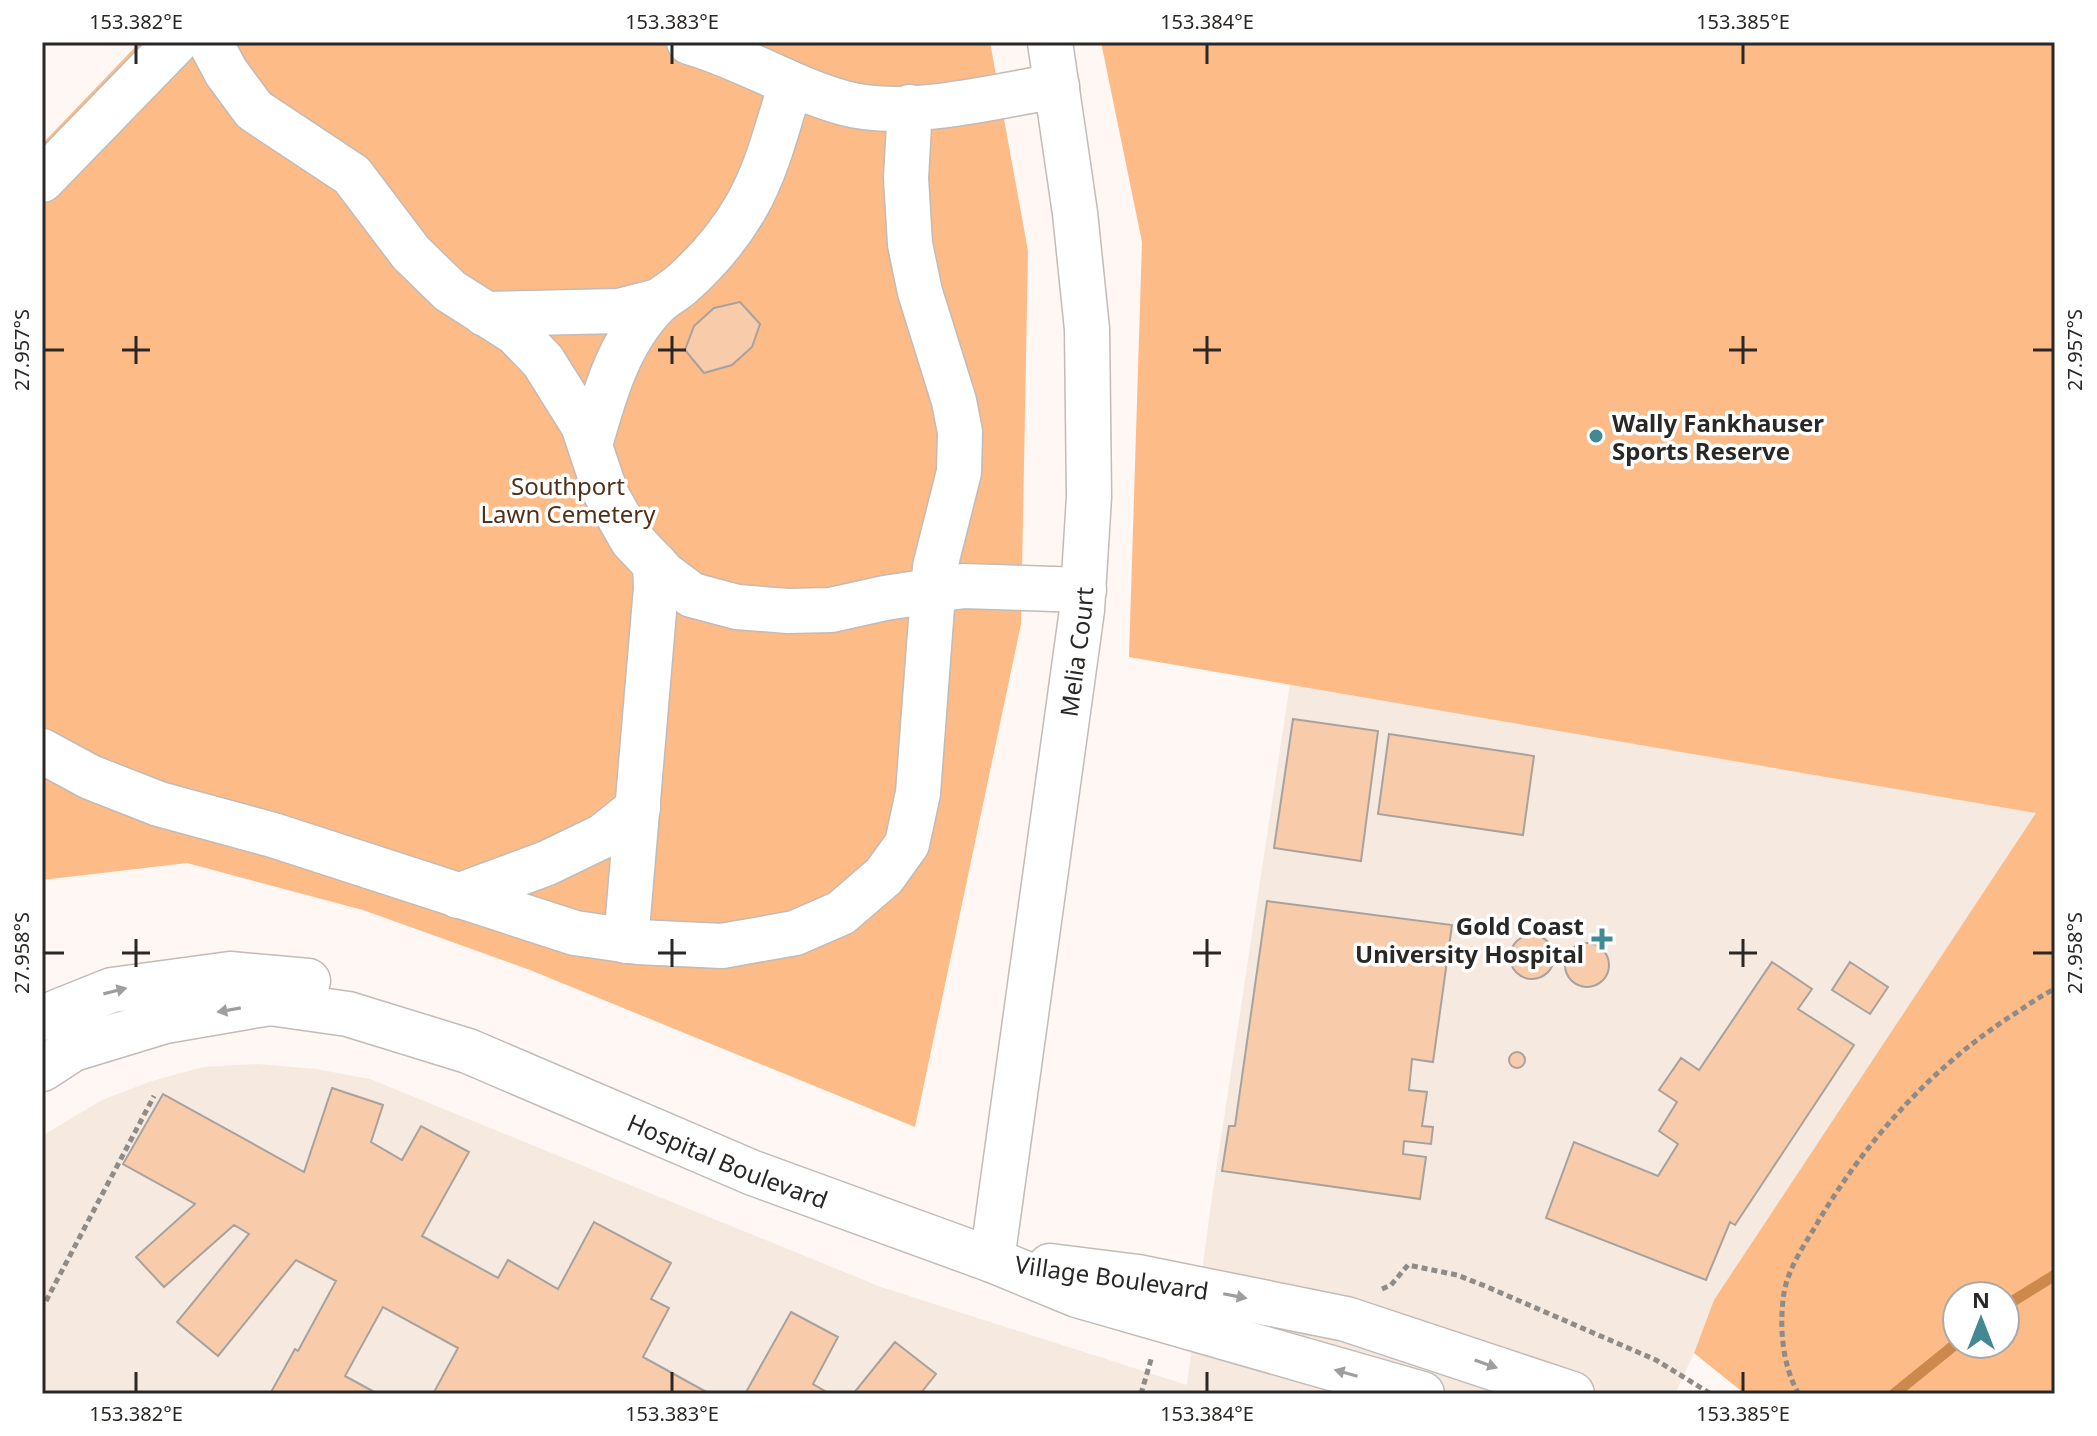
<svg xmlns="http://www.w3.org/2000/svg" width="2097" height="1436" viewBox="0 0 2097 1436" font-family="'Noto Sans',sans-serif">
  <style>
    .built { fill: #f6e9df }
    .green { fill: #fcbb87; fill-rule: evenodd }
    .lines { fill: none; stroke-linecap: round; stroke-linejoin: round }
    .stream { stroke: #cd884e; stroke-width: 11 }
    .building { fill: #f8ccaa; stroke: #a8a29e; stroke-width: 2 }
    .minor-casing { stroke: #c2bbb7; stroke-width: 47 }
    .path { stroke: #8f8b88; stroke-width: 5; stroke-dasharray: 6 4; stroke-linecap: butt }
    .minor { stroke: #fff; stroke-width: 44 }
    .oneway { fill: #9f9e9d }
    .ticks { fill: none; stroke: #2a2826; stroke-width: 3 }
    .poi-dot { fill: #438994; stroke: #fff; stroke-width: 3 }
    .labels { text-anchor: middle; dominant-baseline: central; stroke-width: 7; stroke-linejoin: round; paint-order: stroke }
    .poi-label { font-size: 24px; font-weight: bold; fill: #2a2826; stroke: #fff; text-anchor: start }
    .park-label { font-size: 24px; fill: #4f3119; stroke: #fff }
    .street-label { font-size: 24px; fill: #2a2826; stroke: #fff }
    .neatline { fill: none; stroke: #2a2826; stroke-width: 3 }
    .ticks-label { font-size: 20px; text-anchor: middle; fill: #2a2826 }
  </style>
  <rect width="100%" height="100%" fill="#fef7f3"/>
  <path class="built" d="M1290 684 2037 813 1714 1300 1694 1353 1675 1394H42V1136L102 1100 152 1081 203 1067 258 1064 316 1069 370 1079 881 1287 1187 1385 1211 1204Z"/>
  <path class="green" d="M140 42H990L1028 251 1021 624 915 1127 530 970 363 910 187 863 42 880V144Z
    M1101 42H2055V1394H1745L1694 1353 1714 1300 2036 813 1129 657 1142 242ZM2005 1296V1344H1957V1296Z"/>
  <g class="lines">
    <path class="stream" d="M2005 1306 2055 1275
      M1894 1394 1957 1343"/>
  </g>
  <path class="building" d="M740 302 760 324 752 347 732 365 704 373 685 350 694 326 714 308Z
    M1293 719 1378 731 1361 861 1274 848Z
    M1389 734 1534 756 1523 835 1378 814Z
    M1267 901 1452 925 1433 1062 1412 1059 1409 1090 1427 1092 1422 1126 1433 1127 1431 1144 1404 1141 1403 1154 1426 1157 1420 1199 1222 1171 1229 1126H1235Z
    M1510 957a22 22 0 1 1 44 0a22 22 0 1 1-44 0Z
    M1565 965a22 22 0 1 1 44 0a22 22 0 1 1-44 0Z
    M1772 962 1812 989 1798 1009 1854 1045 1735 1225 1730 1222 1706 1280 1546 1218 1574 1142 1658 1176 1678 1144 1659 1131 1677 1102 1659 1090 1681 1058 1699 1070Z
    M1850 962 1888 987 1870 1014 1832 990Z
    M1509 1060a8 8 0 1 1 16 0a8 8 0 1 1-16 0Z
    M332 1088 383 1105 371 1142 402 1160 421 1126 469 1152 422 1236 498 1278 508 1260 558 1289 594 1222 671 1263 651 1299 669 1308 643 1357 710 1394H541L537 1392 536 1394H433L458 1348 383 1307 345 1376 378 1394H270L295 1349 298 1351 336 1281 296 1260 218 1356 177 1322 249 1234 234 1225 164 1287 136 1257 195 1204 123 1164 163 1094 304 1172Z
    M791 1312 838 1337 813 1384 830 1394H745Z
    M895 1342 936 1374 920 1394H853Z"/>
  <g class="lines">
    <g class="minor-casing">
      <g id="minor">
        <path d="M210 42 226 72 254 110 352 175 411 253 450 291 516 333 543 361 583 425 606 494 632 540 665 575 692 595 737 607 788 611 831 610 885 598 963 586 1084 590"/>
        <path d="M689 42C742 57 790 88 844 103 905 120 995 96 1057 86"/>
        <path d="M42 180 176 42"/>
        <path d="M485 314 619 311 658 301"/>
        <path d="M590 445C604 395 619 341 657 303 664 296 674 291 681 285 707 262 730 235 747 205 768 168 778 124 791 84"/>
        <path d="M42 751 90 777 159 804 273 835 575 933 638 942 722 946 795 933 841 913 884 876 907 844 918 793 935 567 959 472 960 432 954 401 920 292 910 244 906 178 910 107"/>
        <path d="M458 896 547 863 603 836 638 808"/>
        <path d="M626 941 656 588 655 564"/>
        <path d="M42 1018 112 990 230 974 308 981"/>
        <path id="s1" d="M42 1069 73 1049 165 1021 270 1003 348 1014 468 1051 753 1173 992 1260 1077 1295 1422 1394"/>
        <path id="s2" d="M992 1260 1082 610 1089 497 1087 329 1075 213 1050 42"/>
        <path d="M1050 1266 1138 1277 1346 1319 1572 1394"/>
      </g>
    </g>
    <path class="path" d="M1382 1289 1391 1285 1408 1265 1457 1275 1485 1286 1656 1360 1711 1394
      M46 1301 154 1096
      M1141 1394 1152 1356
      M1799 1394C1782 1367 1779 1324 1784 1293 1788 1269 1803 1247 1815 1227 1863 1144 1928 1071 2008 1018 2024 1008 2038 997 2055 989"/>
    <use href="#minor" class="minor"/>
  </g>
  <defs><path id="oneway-solid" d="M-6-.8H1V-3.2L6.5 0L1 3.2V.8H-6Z" transform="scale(2)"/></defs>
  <g class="oneway">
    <use href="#oneway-solid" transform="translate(115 991) rotate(-14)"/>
    <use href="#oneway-solid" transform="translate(229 1010) rotate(170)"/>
    <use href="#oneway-solid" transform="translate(1235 1296) rotate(11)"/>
    <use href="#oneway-solid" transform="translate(1486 1364) rotate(19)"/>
    <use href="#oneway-solid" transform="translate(1346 1373) rotate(-164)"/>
  </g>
  <path class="ticks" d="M136 44V64M672 44V64M1207 44V64M1743 44V64M136 336V364M672 336V364M1207 336V364M1743 336V364M44 350H64M122 350H150M658 350H686M1193 350H1221M1729 350H1757M2033 350H2053M136 939V967M672 939V967M1207 939V967M1743 939V967M44 953H64M122 953H150M658 953H686M1193 953H1221M1729 953H1757M2033 953H2053M136 1372V1392M672 1372V1392M1207 1372V1392M1743 1372V1392"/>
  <g class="poi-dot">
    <circle cx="1596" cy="436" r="8"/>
    <path d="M1598 927h8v8h8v8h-8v8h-8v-8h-8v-8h8z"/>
  </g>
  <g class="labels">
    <g class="poi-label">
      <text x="1612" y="422">Wally Fankhauser<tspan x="1612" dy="28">Sports Reserve</tspan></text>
      <text x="1584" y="925" text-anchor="end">Gold Coast<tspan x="1584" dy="28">University Hospital</tspan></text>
    </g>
    <g class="park-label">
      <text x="568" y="485">Southport<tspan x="568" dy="28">Lawn Cemetery</tspan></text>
    </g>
    <g class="street-label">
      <text stroke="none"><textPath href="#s2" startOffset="614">Melia Court</textPath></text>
      <text stroke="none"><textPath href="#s1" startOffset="726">Hospital Boulevard</textPath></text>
      <text transform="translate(1112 1277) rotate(8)">Village Boulevard</text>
    </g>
  </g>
  <rect width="2097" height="1436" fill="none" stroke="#ffffff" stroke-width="88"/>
  <g transform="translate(1981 1320)"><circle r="38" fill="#ffffff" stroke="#aaa9a8" stroke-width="2"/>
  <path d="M0-6L14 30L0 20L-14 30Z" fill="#438994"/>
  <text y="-12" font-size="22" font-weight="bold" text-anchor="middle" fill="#2a2826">N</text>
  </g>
  <rect x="44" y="44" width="2009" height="1348" class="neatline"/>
  <g class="ticks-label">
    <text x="136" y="29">153.382°E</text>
    <text x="672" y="29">153.383°E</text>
    <text x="1207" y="29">153.384°E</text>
    <text x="1743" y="29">153.385°E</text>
    <text transform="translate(22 350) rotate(-90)" y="7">27.957°S</text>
    <text transform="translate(2075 350) rotate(-90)" y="7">27.957°S</text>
    <text transform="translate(22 953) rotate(-90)" y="7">27.958°S</text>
    <text transform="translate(2075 953) rotate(-90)" y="7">27.958°S</text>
    <text x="136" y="1421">153.382°E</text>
    <text x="672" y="1421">153.383°E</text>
    <text x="1207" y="1421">153.384°E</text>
    <text x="1743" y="1421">153.385°E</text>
  </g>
</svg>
